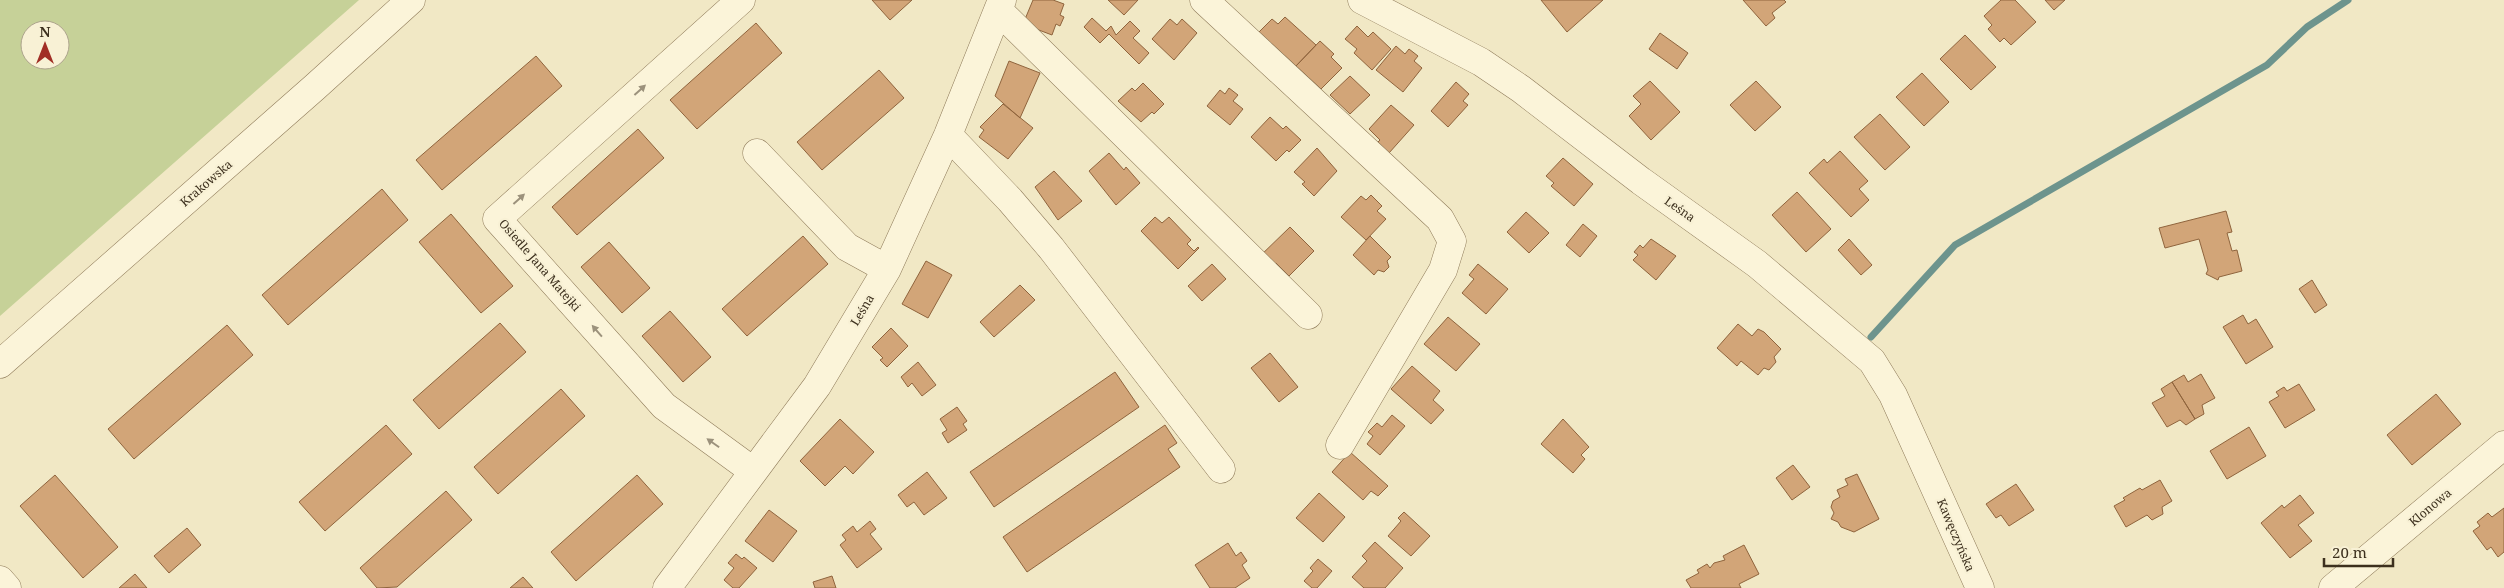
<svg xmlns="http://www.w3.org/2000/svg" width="2504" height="588" viewBox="0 0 2504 588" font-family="'Noto Serif',serif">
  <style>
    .green { fill: #c6d198; fill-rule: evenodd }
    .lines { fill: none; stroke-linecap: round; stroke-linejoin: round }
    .stream { stroke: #6d948d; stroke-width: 7 }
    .building { fill: #d2a578; stroke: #8f643d }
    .minor-casing { stroke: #8e7a59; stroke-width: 29 }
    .minor { stroke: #fbf4d9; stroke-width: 28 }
    .oneway { fill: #9c927c }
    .labels { text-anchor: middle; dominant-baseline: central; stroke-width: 4.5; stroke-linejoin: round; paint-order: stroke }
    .street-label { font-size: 12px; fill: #3d301e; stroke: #f8f1d5 }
  </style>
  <rect width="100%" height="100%" fill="#f1e8c5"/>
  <path class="green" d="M0 0H359L0 316ZM30 30H60V60H30Z"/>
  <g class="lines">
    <path class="stream" d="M1871 337 1955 245 2267 65 2307 27 2348 0"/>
  </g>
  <path class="building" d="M872 0H912L890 20Z
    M1033 0H1053L1064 4 1060 15 1064 17 1060 26 1056 24 1052 35 1023 24Z
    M1108 0H1138L1124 15Z
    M1541 0H1603L1567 32Z
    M1743 0H1784L1786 2 1772 13 1775 18 1766 26Z
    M2001 0H2015L2036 22 2011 45 2004 38 2000 42 1988 29 1992 25 1984 16Z
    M2045 0H2065L2054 10Z
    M1285 17 1316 45 1296 66 1259 32 1272 19 1278 24Z
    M1092 18 1106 31 1111 26 1116 35 1130 21 1140 31 1133 38 1149 53 1139 64 1109 34 1100 43 1084 27Z
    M1170 19 1177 25 1182 19 1197 33 1174 60 1152 39Z
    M756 23 782 53 697 129 670 100Z
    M1357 26 1368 37 1373 32 1391 49 1372 70 1354 53 1357 49 1345 39Z
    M1660 33 1688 53 1677 69 1649 49Z
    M1965 35 1996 67 1971 90 1940 59Z
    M1320 41 1334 54 1331 57 1342 68 1321 89 1296 66Z
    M1396 46 1405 54 1409 49 1418 56 1414 61 1422 68 1403 92 1376 70Z
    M536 56 562 86 442 190 416 160Z
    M1009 61 1040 73 1020 118 995 96Z
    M879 70 904 98 822 170 797 142Z
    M1922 73 1949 102 1924 126 1896 97Z
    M1350 76 1370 95 1350 114 1330 95Z
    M1650 81 1680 112 1651 140 1629 116 1641 104 1633 96Z
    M1756 81 1781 107 1755 131 1730 105Z
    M1456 82 1469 94 1463 101 1468 105 1448 127 1431 111Z
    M1143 83 1164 104 1154 114 1152 112 1141 122 1118 101 1132 88 1135 91Z
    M1229 88 1238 95 1233 101 1243 109 1230 125 1207 106 1220 90 1225 94Z
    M1003 104 1033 128 1008 159 979 137 984 130 980 127Z
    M1391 105 1414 125 1389 153 1378 142 1380 140 1369 129Z
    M1880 114 1910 147 1885 170 1854 137Z
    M1270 117 1283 129 1286 126 1301 140 1289 152 1287 150 1276 161 1251 137Z
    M638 129 664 158 577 235 552 207Z
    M1317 148 1337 171 1314 196 1302 184 1305 182 1294 172Z
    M1840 151 1868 181 1859 189 1869 200 1851 217 1809 173 1824 159 1827 163Z
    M1109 153 1124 170 1126 167 1140 183 1116 205 1089 171Z
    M1563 158 1593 184 1574 206 1551 186 1554 183 1546 176Z
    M1054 171 1082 201 1058 220 1035 187Z
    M382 189 408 220 288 325 262 295Z
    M1797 192 1831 229 1806 252 1772 215Z
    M1371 195 1382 206 1377 211 1386 219 1366 240 1341 217 1361 196 1366 200Z
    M2226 211 2232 232 2227 233 2232 251 2237 250 2242 271 2219 277 2218 280 2206 274 2208 270 2199 239 2165 248 2159 228Z
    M1526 212 1549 233 1529 253 1507 232Z
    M451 214 513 286 481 313 419 242Z
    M1155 217 1162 223 1169 217 1191 240 1187 244 1194 251 1198 247 1199 248 1178 269 1141 231Z
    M1583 224 1597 236 1580 257 1566 245Z
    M1290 227 1314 251 1289 276 1276 263 1268 270 1257 259Z
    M803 236 828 264 747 336 722 309Z
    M1370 236 1391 257 1387 261 1389 267 1384 272 1378 270 1374 275 1353 255Z
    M1651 239 1676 256 1656 280 1633 260 1638 255 1634 252 1640 245 1643 248Z
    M1849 239 1872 265 1861 275 1838 250Z
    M609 242 650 288 622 313 581 267Z
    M926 261 952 275 928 318 902 304Z
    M1212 264 1226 279 1202 301 1188 286Z
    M1478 264 1508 289 1486 314 1462 293 1474 279 1469 275Z
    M2312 280 2327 305 2315 313 2299 289Z
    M1020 285 1035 300 994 337 980 322Z
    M670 311 711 357 683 382 642 336Z
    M2243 315 2248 324 2256 319 2273 347 2246 364 2223 327Z
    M1448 317 1480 344 1456 371 1424 344Z
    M500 323 526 352 439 429 413 400Z
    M1738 324 1752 336 1758 329 1764 332 1781 349 1774 357 1776 362 1769 370 1764 368 1758 375 1741 361 1737 366 1717 348Z
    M227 325 253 355 134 459 108 429Z
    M891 328 908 346 887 367 880 360 883 358 872 347Z
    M1270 353 1298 387 1279 402 1251 368Z
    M918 362 936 385 922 396 912 383 908 387 901 377Z
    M1412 366 1440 391 1433 400 1444 410 1431 424 1391 389Z
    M1115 372 1139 407 994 507 970 472Z
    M2201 374 2215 398 2202 405 2204 414 2195 419 2172 382 2184 375 2188 382Z
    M2172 382 2195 419 2186 425 2180 420 2167 427 2152 403 2165 396 2161 389Z
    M2299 384 2315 410 2285 428 2269 402 2279 396 2276 392 2284 387 2287 391Z
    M561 389 585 416 498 494 474 467Z
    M2436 394 2461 424 2412 465 2387 435Z
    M957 407 967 421 963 424 967 430 948 443 942 433 947 430 940 419Z
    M1392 415 1405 426 1380 455 1367 444 1373 436 1368 432 1377 423 1382 427Z
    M840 419 874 452 853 474 845 466 825 486 800 461Z
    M1563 419 1589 447 1581 455 1585 459 1573 473 1541 444Z
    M386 425 412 454 325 531 299 502Z
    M1165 425 1177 443 1168 449 1180 467 1027 572 1003 537Z
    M2249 427 2266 456 2227 479 2210 451Z
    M1350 452 1388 486 1378 496 1371 491 1363 500 1332 472Z
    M1793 465 1810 487 1792 500 1776 478Z
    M927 472 947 498 924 515 914 502 907 507 898 495Z
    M1857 474 1879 519 1854 532 1841 527 1838 522 1831 519 1834 513 1831 507 1833 501 1840 497 1837 490 1848 485 1845 479Z
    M55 475 118 547 83 578 20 506Z
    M637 475 663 504 576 581 551 552Z
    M2160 480 2172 501 2162 507 2163 514 2152 520 2147 515 2126 527 2114 506 2125 500 2123 498 2140 488 2142 490Z
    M2016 484 2034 510 2009 526 2001 515 1996 518 1986 504Z
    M446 491 472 520 397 587 377 588 360 568Z
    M1319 493 1345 517 1323 542 1296 518Z
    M2300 495 2314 513 2298 525 2312 541 2290 558 2261 523 2282 505 2284 508Z
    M2504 508V552L2498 557 2491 547 2487 550 2473 531 2480 526 2477 522 2488 513 2492 517Z
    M769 510 797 531 773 562 745 541Z
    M1404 512 1430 536 1411 556 1388 536 1401 521 1398 518Z
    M870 521 876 529 870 534 882 549 857 568 840 545 846 540 842 535 853 526 857 532Z
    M187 528 201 545 169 573 154 556Z
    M1375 542 1403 568 1385 588H1364L1352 577 1367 561 1362 556Z
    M1228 543 1236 556 1241 552 1247 561 1242 565 1250 578 1235 588H1210L1195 565Z
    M1744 545 1759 574 1739 584 1741 588H1691L1686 580 1699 573 1697 570 1707 564 1710 568 1714 563 1725 560 1723 556Z
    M736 554 742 559 744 557 757 568 739 588H733L724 580 734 568 728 563Z
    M1318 559 1332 571 1317 588H1312L1304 581 1313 571 1310 568Z
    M135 574 147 588H119Z
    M832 576 836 588H815L813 582Z
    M523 577 533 588H510Z"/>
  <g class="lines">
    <g class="minor-casing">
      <path id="minor" d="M741 0 497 219 664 406 753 471
        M1204 0 1440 219 1452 241 1443 270 1340 445
        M1362 0 1481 62 1521 89 1641 181 1757 264 1872 361 1893 395 1980 588
        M998 10 1308 315
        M948 135 1010 200 1051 248 1221 469
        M757 153 847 247 887 269
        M0 364 315 87 411 0
        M0 580 7 588
        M667 588 817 386 887 269 948 135 1002 0
        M2333 588 2504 445"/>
    </g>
    <use href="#minor" class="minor"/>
  </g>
  <defs><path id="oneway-solid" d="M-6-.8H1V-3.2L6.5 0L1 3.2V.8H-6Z" transform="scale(1.25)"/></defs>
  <g class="oneway">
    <use href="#oneway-solid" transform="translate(640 90) rotate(-42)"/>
    <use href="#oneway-solid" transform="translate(519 199) rotate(-42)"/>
    <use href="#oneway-solid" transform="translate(597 331) rotate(-131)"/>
    <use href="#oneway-solid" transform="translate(713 443) rotate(-145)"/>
  </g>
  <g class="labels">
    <g class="street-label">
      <text transform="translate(206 183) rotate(-41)">Krakowska</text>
      <text transform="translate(1680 209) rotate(35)">Leśna</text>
      <text transform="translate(540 265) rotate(49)">Osiedle Jana Matejki</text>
      <text transform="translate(862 310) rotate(-59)">Leśna</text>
      <text transform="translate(2430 507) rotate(-40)">Klonowa</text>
      <text transform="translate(1956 535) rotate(67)">Kawęczyńska</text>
    </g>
  </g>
  <g transform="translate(45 45)"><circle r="24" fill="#f8f1d5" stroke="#ada48c"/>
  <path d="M0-4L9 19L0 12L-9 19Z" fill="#a12e25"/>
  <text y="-8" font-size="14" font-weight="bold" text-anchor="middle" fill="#3d301e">N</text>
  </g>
  <path d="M2324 558v8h69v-8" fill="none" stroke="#3d301e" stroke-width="2.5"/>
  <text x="2332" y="558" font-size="15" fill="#3d301e" stroke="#f8f1d5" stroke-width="4" paint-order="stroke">20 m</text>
</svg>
